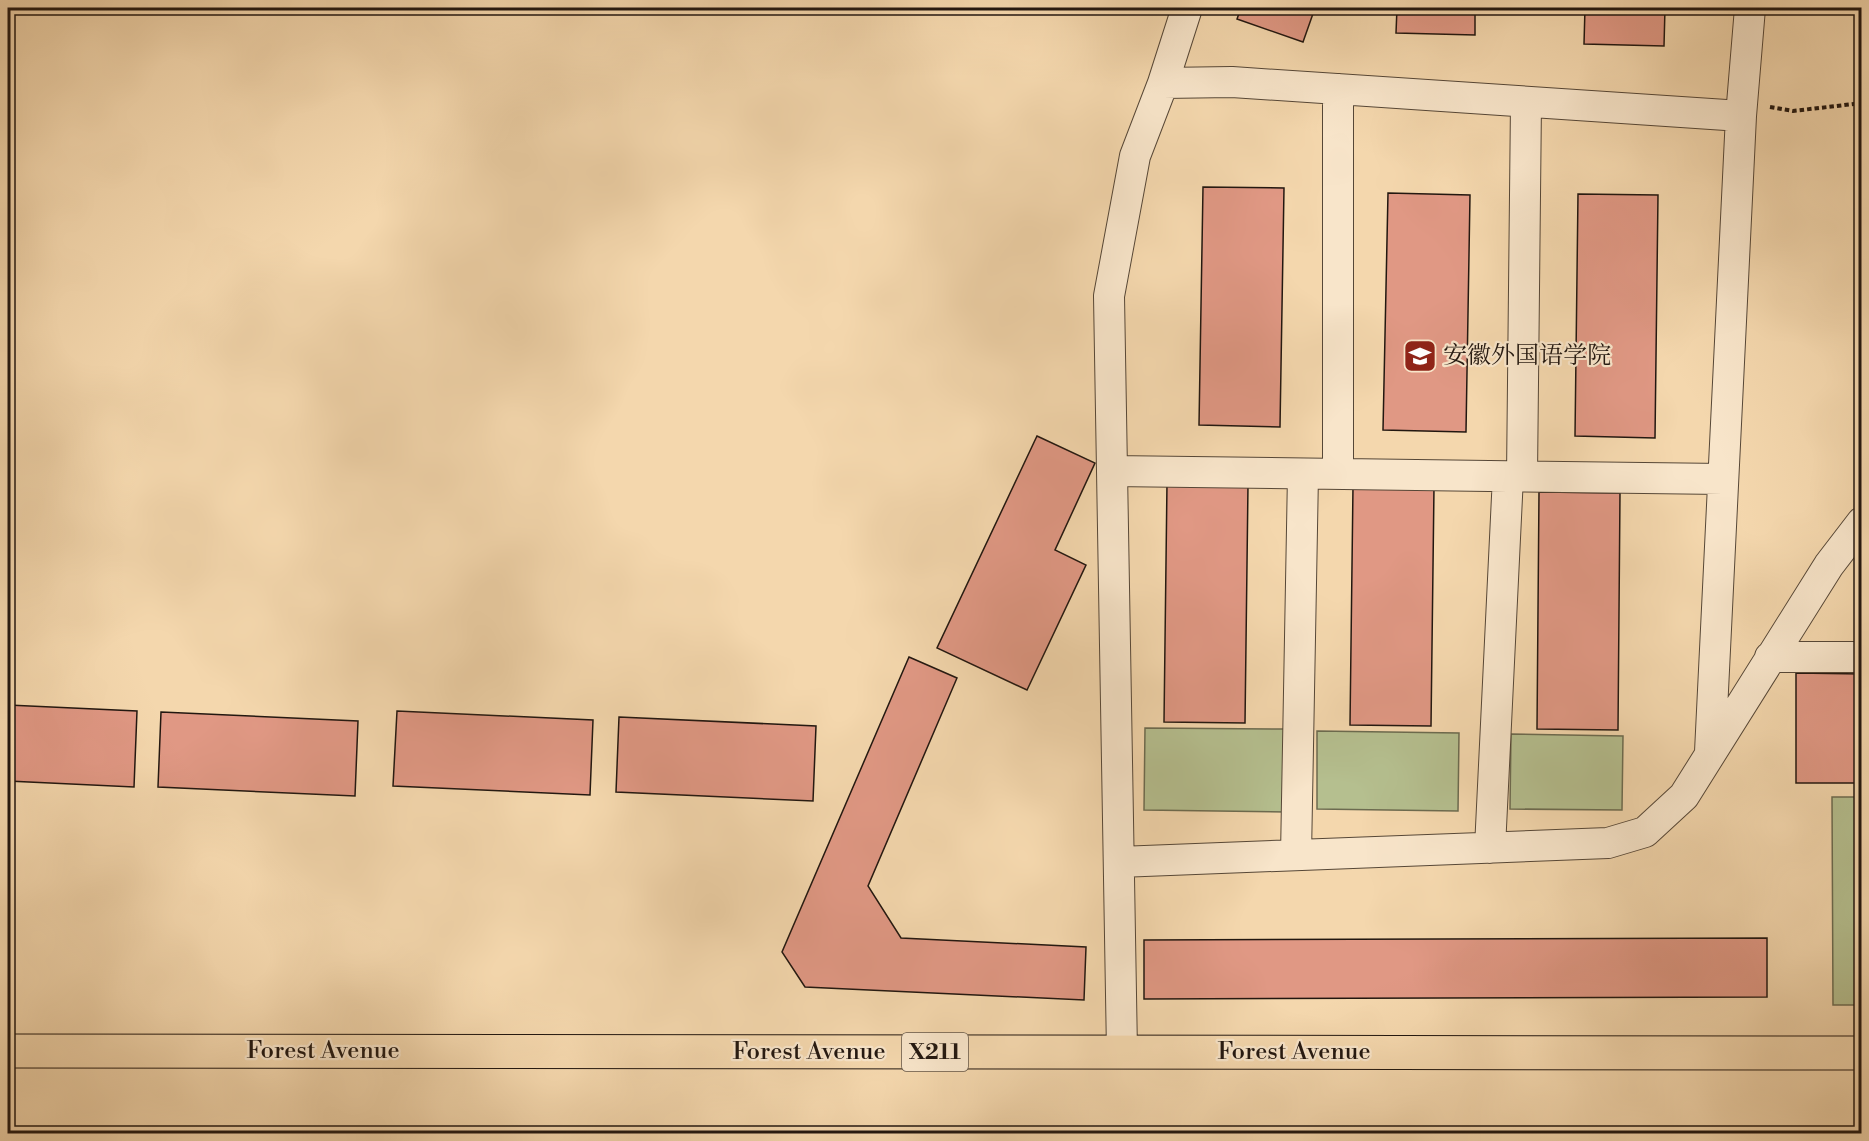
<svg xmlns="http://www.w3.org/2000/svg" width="1869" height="1141" viewBox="0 0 1869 1141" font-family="'Libre Bodoni','Noto Serif SC',serif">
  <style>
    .green { fill: #b5bf8f; stroke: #6c6b50; stroke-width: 1.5 }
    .building { fill: #e09884; stroke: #221710; stroke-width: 1.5 }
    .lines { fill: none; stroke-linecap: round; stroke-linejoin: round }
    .street-casing { stroke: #564737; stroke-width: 32 }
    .primary-casing { stroke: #221710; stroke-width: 35 }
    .path { stroke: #221710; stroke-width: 4; stroke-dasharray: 4.5 3; stroke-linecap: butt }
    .street { stroke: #f8e5ca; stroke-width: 30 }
    .primary { stroke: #f4d7ad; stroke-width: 33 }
    .labels { text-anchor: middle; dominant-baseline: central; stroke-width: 4.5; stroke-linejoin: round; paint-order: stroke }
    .shield { fill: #f8e5ca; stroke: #625548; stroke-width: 1.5 }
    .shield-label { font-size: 22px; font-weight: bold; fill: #221710 }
    .poi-label { font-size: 24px; fill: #221710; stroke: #f8e5ca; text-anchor: start }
    .street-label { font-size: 24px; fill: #221710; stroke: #f8e5ca }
  </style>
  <rect width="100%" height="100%" fill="#f4d7ad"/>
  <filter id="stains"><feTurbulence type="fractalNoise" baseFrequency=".00333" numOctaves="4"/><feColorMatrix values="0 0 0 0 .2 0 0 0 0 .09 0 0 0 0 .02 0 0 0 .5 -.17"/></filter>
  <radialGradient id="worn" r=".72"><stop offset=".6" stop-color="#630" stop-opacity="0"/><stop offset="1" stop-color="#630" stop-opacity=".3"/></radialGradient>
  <path class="green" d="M1145 728 1287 729 1286 812 1144 810Z
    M1317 731 1459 733 1458 811 1317 809Z
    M1511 734 1623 736 1622 810 1510 809Z
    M1832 797H1861V1005H1833Z"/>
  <path class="building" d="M1241 8H1315L1303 42 1237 19Z
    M1397 8H1475V35L1396 33Z
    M1585 8H1665L1664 46 1584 44Z
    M1203 187 1284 188 1280 427 1199 425Z
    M1388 193 1470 195 1466 432 1383 430Z
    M1578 194 1658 195 1655 438 1575 436Z
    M1037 436 1095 463 1055 550 1086 565 1027 690 937 648Z
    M1167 483 1248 485 1245 723 1164 722Z
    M1353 486 1434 487 1431 726 1350 725Z
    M1539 492 1620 493 1618 730 1537 729Z
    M909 657 957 678 868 886 901 938 1086 947 1084 1000 805 987 782 952Z
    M1796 673 1862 674V783H1796Z
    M8 705 137 711 134 787 8 781Z
    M397 711 593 720 590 795 393 786Z
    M161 712 358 721 355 796 158 787Z
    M619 717 816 726 813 801 616 792Z
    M1767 938V997L1144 999V940Z"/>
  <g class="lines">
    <g class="street-casing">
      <path id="street" d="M1163 83 1187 8
        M1338 89V474
        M1112 471 1723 479
        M1522 476 1526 102
        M1770 657H1862
        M1710 752 1741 116 1750 8
        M1490 848 1508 476
        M1296 855 1303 474
        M1119 862 1608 843 1645 832 1684 796 1829 565 1862 522
        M1122 1052 1109 296 1135 156 1163 83 1232 82 1741 116"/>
    </g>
    <g class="primary-casing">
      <path id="primary" d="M8 1051 1862 1053"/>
    </g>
    <path class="path" d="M1770 107 1793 111 1862 103"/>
    <use href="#street" class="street"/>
    <use href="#primary" class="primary"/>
  </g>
  <defs>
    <g id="university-square" transform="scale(1.725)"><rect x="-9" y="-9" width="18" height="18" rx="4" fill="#8f2418" stroke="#f8e5ca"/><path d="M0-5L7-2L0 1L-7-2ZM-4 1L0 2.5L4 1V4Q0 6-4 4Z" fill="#fff"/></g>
  </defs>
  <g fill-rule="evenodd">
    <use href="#university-square" x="1420" y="356"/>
  </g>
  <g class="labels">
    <rect class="shield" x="902" y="1033" width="66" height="38" rx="4.5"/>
    <g class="shield-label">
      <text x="935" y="1052">X211</text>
    </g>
    <g class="poi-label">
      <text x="1443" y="356">安徽外国语学院</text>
    </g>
    <g class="street-label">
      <text x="323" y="1051">Forest Avenue</text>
      <text x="809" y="1052">Forest Avenue</text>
      <text x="1294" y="1052">Forest Avenue</text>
    </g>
  </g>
  <rect width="1869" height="1141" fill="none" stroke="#f4d7ad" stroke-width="30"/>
  <rect x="9" y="9" width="1851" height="1123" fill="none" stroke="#221710" stroke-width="3"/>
  <rect x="15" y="15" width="1839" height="1111" fill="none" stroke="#221710" stroke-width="1.5"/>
  <rect width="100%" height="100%" filter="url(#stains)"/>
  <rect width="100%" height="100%" fill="url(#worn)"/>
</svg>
